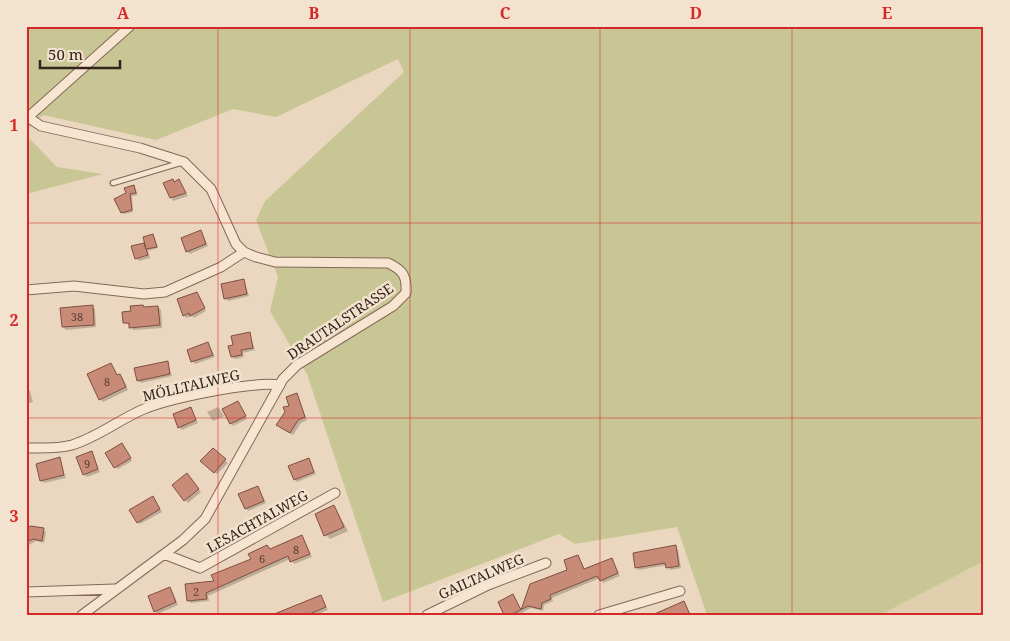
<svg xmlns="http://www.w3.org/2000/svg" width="1010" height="641" viewBox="0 0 1010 641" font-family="'Noto Serif',serif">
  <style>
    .farmland { fill: #e0cfad }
    .green { fill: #c8c694 }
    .shadow { fill: #0003 }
    .building { fill: #c78b77; stroke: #814f40 }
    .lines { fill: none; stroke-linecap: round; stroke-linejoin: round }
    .lane-casing { stroke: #836859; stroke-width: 7 }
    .street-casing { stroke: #836859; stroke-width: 11 }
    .lane { stroke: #f7e5d2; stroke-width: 4.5 }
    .street { stroke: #f7e5d2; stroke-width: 9 }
    .grid { fill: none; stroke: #d62828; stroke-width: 1; stroke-opacity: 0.55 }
    .labels { text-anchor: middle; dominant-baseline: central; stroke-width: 5; stroke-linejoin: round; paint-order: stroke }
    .number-label { font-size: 11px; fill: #583e33 }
    .street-label { font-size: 14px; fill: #33241c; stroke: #f3e2ce }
    .neatline { fill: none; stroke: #d62828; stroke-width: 2 }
    .grid-label { font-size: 16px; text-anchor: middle; font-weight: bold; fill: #d62828 }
  </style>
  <rect width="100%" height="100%" fill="#ebd7bf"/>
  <path class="farmland" d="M984 561V615H880Z"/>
  <path class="green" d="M26 26H984V561L880 615H707L677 527 575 544 559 534 383 602 307 374 270 311 278 277 256 220 265 201 404 72 398 59 276 117 233 109 156 140 43 115 26 131Z
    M26 135 57 167 103 174 26 194Z"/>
  <path class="shadow" d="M179 181 188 196 173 201 165 184Z
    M134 186 138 195 132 196 133 212 124 214 122 212 127 193Z
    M201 231 208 246 190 254 187 251Z
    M153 235 158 248 148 251 150 258 139 261 136 258 143 244 147 248Z
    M244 280 249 296 228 301 225 298Z
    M197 293 206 311 194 318 192 316 186 318 184 315Z
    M92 307 95 309 96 327 66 330 63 327Z
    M158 307 161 310 162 328 133 330 130 325 124 323Z
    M249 334 255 350 243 353 244 357 235 359 232 357Z
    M208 344 215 357 195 364 192 361Z
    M167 362 172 376 141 383 138 380Z
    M111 364 118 376 123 378 128 390 103 402 100 399Z
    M26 388 30 391 33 402 26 404Z
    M297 394 307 420 301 423 293 435 281 428Z
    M238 403 247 419 233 426 231 423Z
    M218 407 224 416 213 421 207 412Z
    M191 408 198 423 182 430 179 427Z
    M124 447 132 461 118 469 115 467Z
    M213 449 228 463 217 474 202 461Z
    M92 453 100 472 87 477 84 474Z
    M59 459 66 478 44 483 41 480Z
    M308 460 316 474 297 482 295 479Z
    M189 477 201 492 188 503 173 485Z
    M258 487 266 503 248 511 246 508Z
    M153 498 162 512 140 524 138 522Z
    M334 506 348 531 330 539 326 535Z
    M43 530 46 532 44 543 36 541 29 545 27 542Z
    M302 536 312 557 294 564 290 559 208 596 209 601 191 603 188 601 252 559 267 546 270 550Z
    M675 547 678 550 681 568 670 570 667 565 639 570 636 567Z
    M578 556 585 570 611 559 620 576 603 583 600 578 552 598 553 601 544 605 543 611 531 608 518 615H506L513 596 522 611 531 585 569 570Z
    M170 588 178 605 158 614 155 611Z
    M320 596 328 610 316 615H271Z
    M684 602 691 615H668Z
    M53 613 54 615H39V614Z"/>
  <path class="building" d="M173 179 174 182 179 179 186 193 170 198 163 183Z
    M134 185 136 193 130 194 132 210 121 213 114 199 126 193 124 188Z
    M201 230 206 244 186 252 181 238Z
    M153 234 157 247 146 249 143 237Z
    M144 243 148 255 135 259 131 246Z
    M244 279 247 294 224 299 221 284Z
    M197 292 205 308 190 316 189 313 183 316 177 299Z
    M93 305 94 325 62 327 60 308Z
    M143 305 144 307 158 306 160 325 129 328V323H123L122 312 131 311 130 306Z
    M250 332 253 348 241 350 242 355 231 357 228 346 233 345 231 336Z
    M208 342 213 355 191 362 187 350Z
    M168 361 170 374 137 381 134 368Z
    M111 363 117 375 120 374 126 387 99 400 87 374Z
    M297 393 305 417 298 420 290 433 276 425 285 412 283 407 289 406 286 397Z
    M238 401 246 416 230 424 222 409Z
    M191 407 196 420 178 428 173 414Z
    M122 443 131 458 114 468 105 453Z
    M213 448 226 459 214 473 200 461Z
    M92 451 98 469 83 475 76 457Z
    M60 457 64 475 40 481 36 464Z
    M309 458 314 472 294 480 288 466Z
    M187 473 199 489 184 501 172 485Z
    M258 486 264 501 245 509 238 494Z
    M153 496 160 509 137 523 129 510Z
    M334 505 344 527 324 536 315 514Z
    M31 526 44 528 42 541 33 539 26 542V528Z
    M302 535 310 554 290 562 288 556 206 593 207 599 187 601 185 584 214 581 211 575 251 559 248 554 267 545 270 549Z
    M676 545 679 566 666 568 665 563 635 568 633 553Z
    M578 555 584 569 612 558 618 573 600 581 597 576 550 595 551 599 542 603 541 609 528 606 511 615H504L498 602 513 594 521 610 530 584 567 570 564 560Z
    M170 587 176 602 154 612 148 596Z
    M321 595 326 607 307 615H272Z
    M684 601 690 615H652Z"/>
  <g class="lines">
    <g class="lane-casing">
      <path id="lane" d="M113 183 180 163"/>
    </g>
    <g class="street-casing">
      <path id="street" d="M29 118 41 126 140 148 184 162 211 189 236 244 244 252 256 257 275 262 388 263C403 270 407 276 406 293L393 306 297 365 283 379 205 519 183 540 82 615
        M26 119 130 26
        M26 290 74 286 144 294 165 292 221 267 244 252
        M26 448C41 448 57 449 72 445 98 437 120 419 144 409 171 398 253 381 280 385
        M164 554 200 568 335 493
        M26 592 115 589
        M427 615 488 585 546 563
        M599 615 680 591"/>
    </g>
    <use href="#lane" class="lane"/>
    <use href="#street" class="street"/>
  </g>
  <path class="grid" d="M218 26V615M410 26V615M600 26V615M792 26V615M26 223H984M26 418H984"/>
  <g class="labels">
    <g class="number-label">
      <text x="77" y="316">38</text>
      <text x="107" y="381">8</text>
      <text x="87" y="463">9</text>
      <text x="296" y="549">8</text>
      <text x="262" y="558">6</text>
      <text x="196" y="591">2</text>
    </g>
    <g class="street-label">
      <text transform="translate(340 321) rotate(-34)">DRAUTALSTRASSE</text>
      <text transform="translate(191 385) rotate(-13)">MÖLLTALWEG</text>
      <text transform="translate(257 521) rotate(-29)">LESACHTALWEG</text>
      <text transform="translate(481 576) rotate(-24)">GAILTALWEG</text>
    </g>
  </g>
  <rect width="1010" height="641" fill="none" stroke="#f3e2ce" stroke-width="55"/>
  <path d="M40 60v8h80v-8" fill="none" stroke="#33241c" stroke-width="2.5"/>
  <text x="48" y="60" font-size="15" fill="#33241c" stroke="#f3e2ce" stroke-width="4" paint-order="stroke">50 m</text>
  <rect x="28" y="28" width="954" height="586" class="neatline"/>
  <g class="grid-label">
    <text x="123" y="19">A</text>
    <text x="314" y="19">B</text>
    <text x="505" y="19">C</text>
    <text x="696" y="19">D</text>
    <text x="887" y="19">E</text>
    <text x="14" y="131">1</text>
    <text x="14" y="326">2</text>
    <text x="14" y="522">3</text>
  </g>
</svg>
